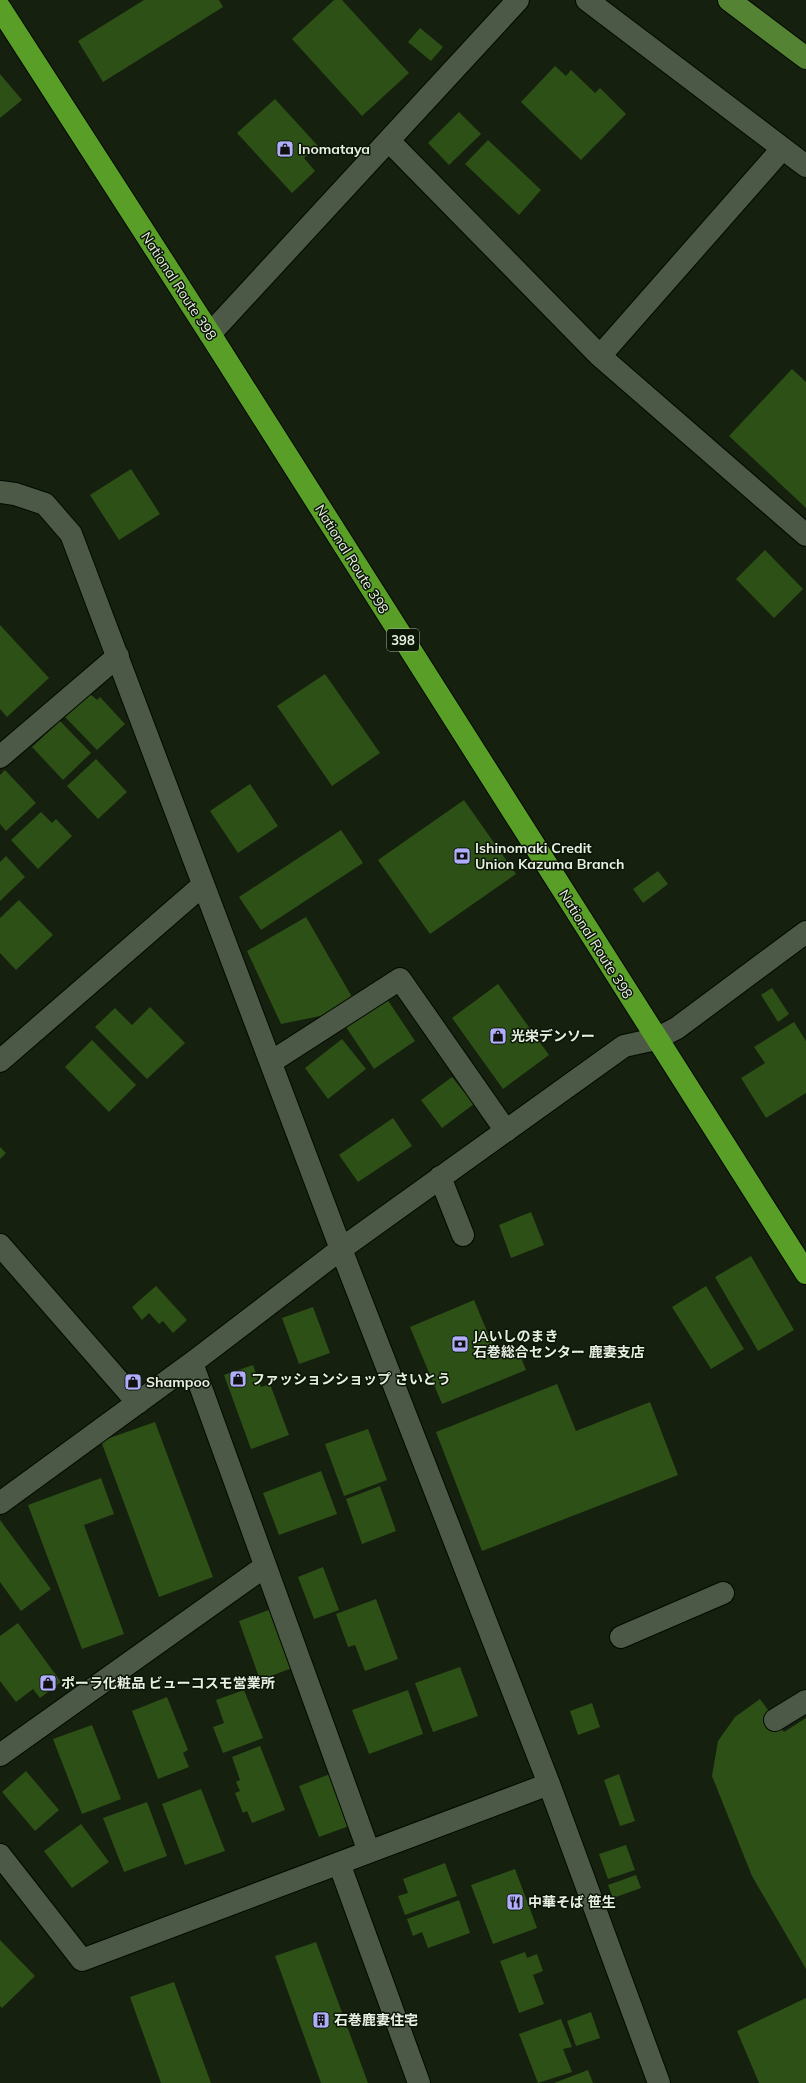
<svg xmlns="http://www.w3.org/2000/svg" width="806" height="2083" viewBox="0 0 806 2083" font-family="Mulish,'Noto Sans JP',sans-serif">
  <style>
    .building { fill: #2d5016 }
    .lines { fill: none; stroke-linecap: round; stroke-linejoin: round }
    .minor-casing { stroke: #030900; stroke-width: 24 }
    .major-casing { stroke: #030900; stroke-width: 24 }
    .highway-casing { stroke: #030900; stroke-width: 24 }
    .minor { stroke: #4c5946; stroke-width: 22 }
    .major { stroke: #548333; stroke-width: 22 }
    .highway { stroke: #599f27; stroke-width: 22 }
    .labels { text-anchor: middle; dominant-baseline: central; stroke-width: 3; stroke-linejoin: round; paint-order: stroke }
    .shield { fill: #0c1607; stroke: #a5aea1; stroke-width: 1 }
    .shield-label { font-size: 13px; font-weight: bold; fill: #e7efe3 }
    .poi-label { font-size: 14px; font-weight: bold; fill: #e7efe3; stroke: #0c1607; text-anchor: start }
    .street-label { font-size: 14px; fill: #e7efe3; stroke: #0c1607 }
  </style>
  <rect width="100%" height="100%" fill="#15200f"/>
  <path class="building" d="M144 0H219L223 7 103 82 78 41Z
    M334 0H342L409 73 362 116 292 39Z
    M420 28 443 47 431 61 408 42Z
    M555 66 566 76 571 70 595 93 600 88 626 114 581 160 521 102Z
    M0 74 22 100 0 118Z
    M275 99 318 146 304 158 315 171 292 193 237 133Z
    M459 112 481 134 449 165 428 143Z
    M488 140 541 190 519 215 465 164Z
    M792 369 806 382V508L729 436Z
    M131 469 160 514 119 540 90 495Z
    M765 550 803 589 774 618 736 579Z
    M0 625 49 678 7 717 0 709Z
    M325 674 380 753 332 786 277 706Z
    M90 694 97 700 100 697 125 724 97 750 65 717Z
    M60 721 91 753 63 780 32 747Z
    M96 759 127 792 98 819 67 786Z
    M5 770 36 803 6 831 0 824V775Z
    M250 784 278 826 238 853 210 811Z
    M464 800 516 874 430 934 378 860Z
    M41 812 52 823 56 819 72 836 38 869 11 840Z
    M341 830 363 863 261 930 239 897Z
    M6 856 25 877 0 901V862Z
    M658 871 668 884 643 903 633 889Z
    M19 900 53 935 16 970 0 953V918Z
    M306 917 352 997 325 1015 281 1024 247 951Z
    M498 984 549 1055 503 1089 452 1018Z
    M772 988 789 1014 778 1022 761 995Z
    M387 999 415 1041 374 1069 346 1027Z
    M150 1007 185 1043 147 1079 95 1027 115 1008 132 1025Z
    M794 1022 806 1041V1093L766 1118 741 1078 765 1063 754 1047Z
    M342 1039 366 1069 328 1099 305 1068Z
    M92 1040 136 1085 109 1112 65 1067Z
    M452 1077 474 1104 442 1128 421 1100Z
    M393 1118 412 1146 358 1182 339 1155Z
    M0 1147 6 1153 0 1159Z
    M531 1212 544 1245 511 1258 499 1225Z
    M751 1256 794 1330 758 1351 715 1277Z
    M156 1286 187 1320 173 1333 163 1321 159 1324 149 1313 142 1320 132 1307Z
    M706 1286 744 1349 711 1369 672 1307Z
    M474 1300 498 1358 518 1350 526 1370 442 1404 410 1327Z
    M313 1307 330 1353 299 1364 282 1318Z
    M253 1365 261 1387 270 1384 289 1435 251 1449 224 1375Z
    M557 1384 576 1431 650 1402 678 1475 482 1551 436 1432Z
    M155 1422 213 1577 159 1597 101 1441Z
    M368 1429 387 1480 344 1496 325 1444Z
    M321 1471 337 1514 279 1535 263 1493Z
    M101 1478 114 1514 84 1525 124 1634 82 1649 28 1505Z
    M380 1486 396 1531 362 1544 346 1499Z
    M0 1520 51 1589 21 1611 0 1582Z
    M323 1567 339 1610 314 1619 298 1577Z
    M376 1599 398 1659 365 1671 355 1645 348 1647 336 1614Z
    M274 1608 295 1667 260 1680 239 1621Z
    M18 1623 61 1682 40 1698 33 1689 16 1702 0 1681V1636Z
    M460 1667 478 1716 433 1732 415 1683Z
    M244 1690 263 1738 223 1753 213 1727 224 1723 216 1700Z
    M408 1690 423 1734 369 1754 352 1710Z
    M167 1697 188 1750 183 1753 189 1767 158 1779 132 1711Z
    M760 1699 784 1732 806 1718V1969L752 1876 712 1776 718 1741 735 1717Z
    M592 1703 600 1727 578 1735 570 1711Z
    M92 1725 121 1799 82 1814 53 1739Z
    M260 1746 285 1810 252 1823 247 1811 243 1813 235 1793 240 1791 236 1782 240 1780 232 1757Z
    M26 1771 59 1810 35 1831 2 1792Z
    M330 1774 349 1826 319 1837 299 1786Z
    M619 1774 635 1821 620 1826 604 1780Z
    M201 1789 225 1851 185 1865 162 1804Z
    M147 1802 167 1856 124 1872 103 1818Z
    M81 1824 109 1862 72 1888 44 1851Z
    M626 1845 635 1870 608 1879 599 1854Z
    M445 1863 457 1896 405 1915 398 1896 408 1893 403 1879Z
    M515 1869 537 1928 493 1944 471 1885Z
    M636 1875 641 1888 613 1898 608 1885Z
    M459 1900 470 1933 428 1948 422 1932 413 1936 407 1919Z
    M0 1940 35 1976 2 2008 0 2006Z
    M316 1942 368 2083H321L275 1956Z
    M525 1952 527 1958 537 1954 543 1971 533 1975 544 2004 519 2013 500 1961Z
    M174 1982 211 2083H161L130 1997Z
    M806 1998V2083H759L737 2031Z
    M591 2012 600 2038 576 2046 567 2021Z
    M561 2019 572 2047 563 2049 572 2072 538 2083 519 2034Z
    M588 2070 593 2083H554Z"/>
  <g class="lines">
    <g class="minor-casing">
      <path id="minor" d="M587 0 806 166
        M389 141 600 356 806 535
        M210 334 518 0
        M600 356 782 149
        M0 492 15 494 45 504 71 534 341 1249 549 1784 659 2083
        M0 757 118 656
        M0 1061 203 885
        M271 1062 400 979 506 1131
        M440 1177 463 1235
        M0 1245 138 1403
        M192 1363 369 1852
        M0 1503 192 1363 341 1249 624 1046 656 1039 677 1028 806 932
        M621 1637 723 1593
        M775 1720 806 1701
        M0 1755 264 1567
        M0 1855 82 1960 549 1784
        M339 1863 419 2083"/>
    </g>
    <g class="major-casing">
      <path id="major" d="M729 0 806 58"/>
    </g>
    <g class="highway-casing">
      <path id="highway" d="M0 8 210 334 806 1273"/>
    </g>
    <use href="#minor" class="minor"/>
    <use href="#major" class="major"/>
    <use href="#highway" class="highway"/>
  </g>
  <defs>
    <g id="shop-square" transform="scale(0.9)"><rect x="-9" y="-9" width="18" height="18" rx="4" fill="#b0aefa" stroke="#0c1607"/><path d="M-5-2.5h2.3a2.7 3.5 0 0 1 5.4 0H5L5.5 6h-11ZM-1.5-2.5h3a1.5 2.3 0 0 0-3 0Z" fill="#111"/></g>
    <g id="bank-square" transform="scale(0.9)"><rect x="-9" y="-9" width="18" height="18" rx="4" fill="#b0aefa" stroke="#0c1607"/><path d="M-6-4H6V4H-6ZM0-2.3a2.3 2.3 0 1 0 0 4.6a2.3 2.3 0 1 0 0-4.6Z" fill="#111"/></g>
    <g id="restaurant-square" transform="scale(0.9)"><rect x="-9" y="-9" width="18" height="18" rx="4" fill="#b0aefa" stroke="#0c1607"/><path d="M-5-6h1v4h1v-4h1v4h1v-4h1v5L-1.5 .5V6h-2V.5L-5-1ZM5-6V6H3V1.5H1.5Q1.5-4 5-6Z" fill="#111"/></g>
    <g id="building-square" transform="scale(0.9)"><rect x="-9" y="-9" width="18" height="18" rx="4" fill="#b0aefa" stroke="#0c1607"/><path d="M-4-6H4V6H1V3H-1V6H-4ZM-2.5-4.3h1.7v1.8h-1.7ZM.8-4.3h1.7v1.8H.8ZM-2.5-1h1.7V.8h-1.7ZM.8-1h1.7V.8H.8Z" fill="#111"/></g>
  </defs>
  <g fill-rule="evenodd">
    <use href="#shop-square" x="285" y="149"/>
    <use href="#bank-square" x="462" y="856"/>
    <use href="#shop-square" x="498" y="1036"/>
    <use href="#bank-square" x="460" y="1344"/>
    <use href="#shop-square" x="238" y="1379"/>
    <use href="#shop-square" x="133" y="1382"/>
    <use href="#shop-square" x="48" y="1683"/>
    <use href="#restaurant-square" x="515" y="1902"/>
    <use href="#building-square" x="321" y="2020"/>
  </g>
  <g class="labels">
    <rect class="shield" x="387" y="629" width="32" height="22" rx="3"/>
    <g class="shield-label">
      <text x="403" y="640">398</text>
    </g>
    <g class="poi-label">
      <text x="298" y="149">Inomataya</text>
      <text x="475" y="848">Ishinomaki Credit<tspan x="475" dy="16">Union Kazuma Branch</tspan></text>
      <text x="511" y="1036">光栄デンソー</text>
      <text x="473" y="1336">JAいしのまき<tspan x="473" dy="16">石巻総合センター 鹿妻支店</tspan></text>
      <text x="251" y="1379">ファッションショップ さいとう</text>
      <text x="146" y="1382">Shampoo</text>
      <text x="61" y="1683">ポーラ化粧品 ビューコスモ営業所</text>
      <text x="528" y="1902">中華そば 笹生</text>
      <text x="334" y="2020">石巻鹿妻住宅</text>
    </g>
    <g class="street-label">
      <text transform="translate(179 286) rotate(57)">National Route 398</text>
      <text transform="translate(352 559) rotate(58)">National Route 398</text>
      <text transform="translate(596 944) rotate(58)">National Route 398</text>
    </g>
  </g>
</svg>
